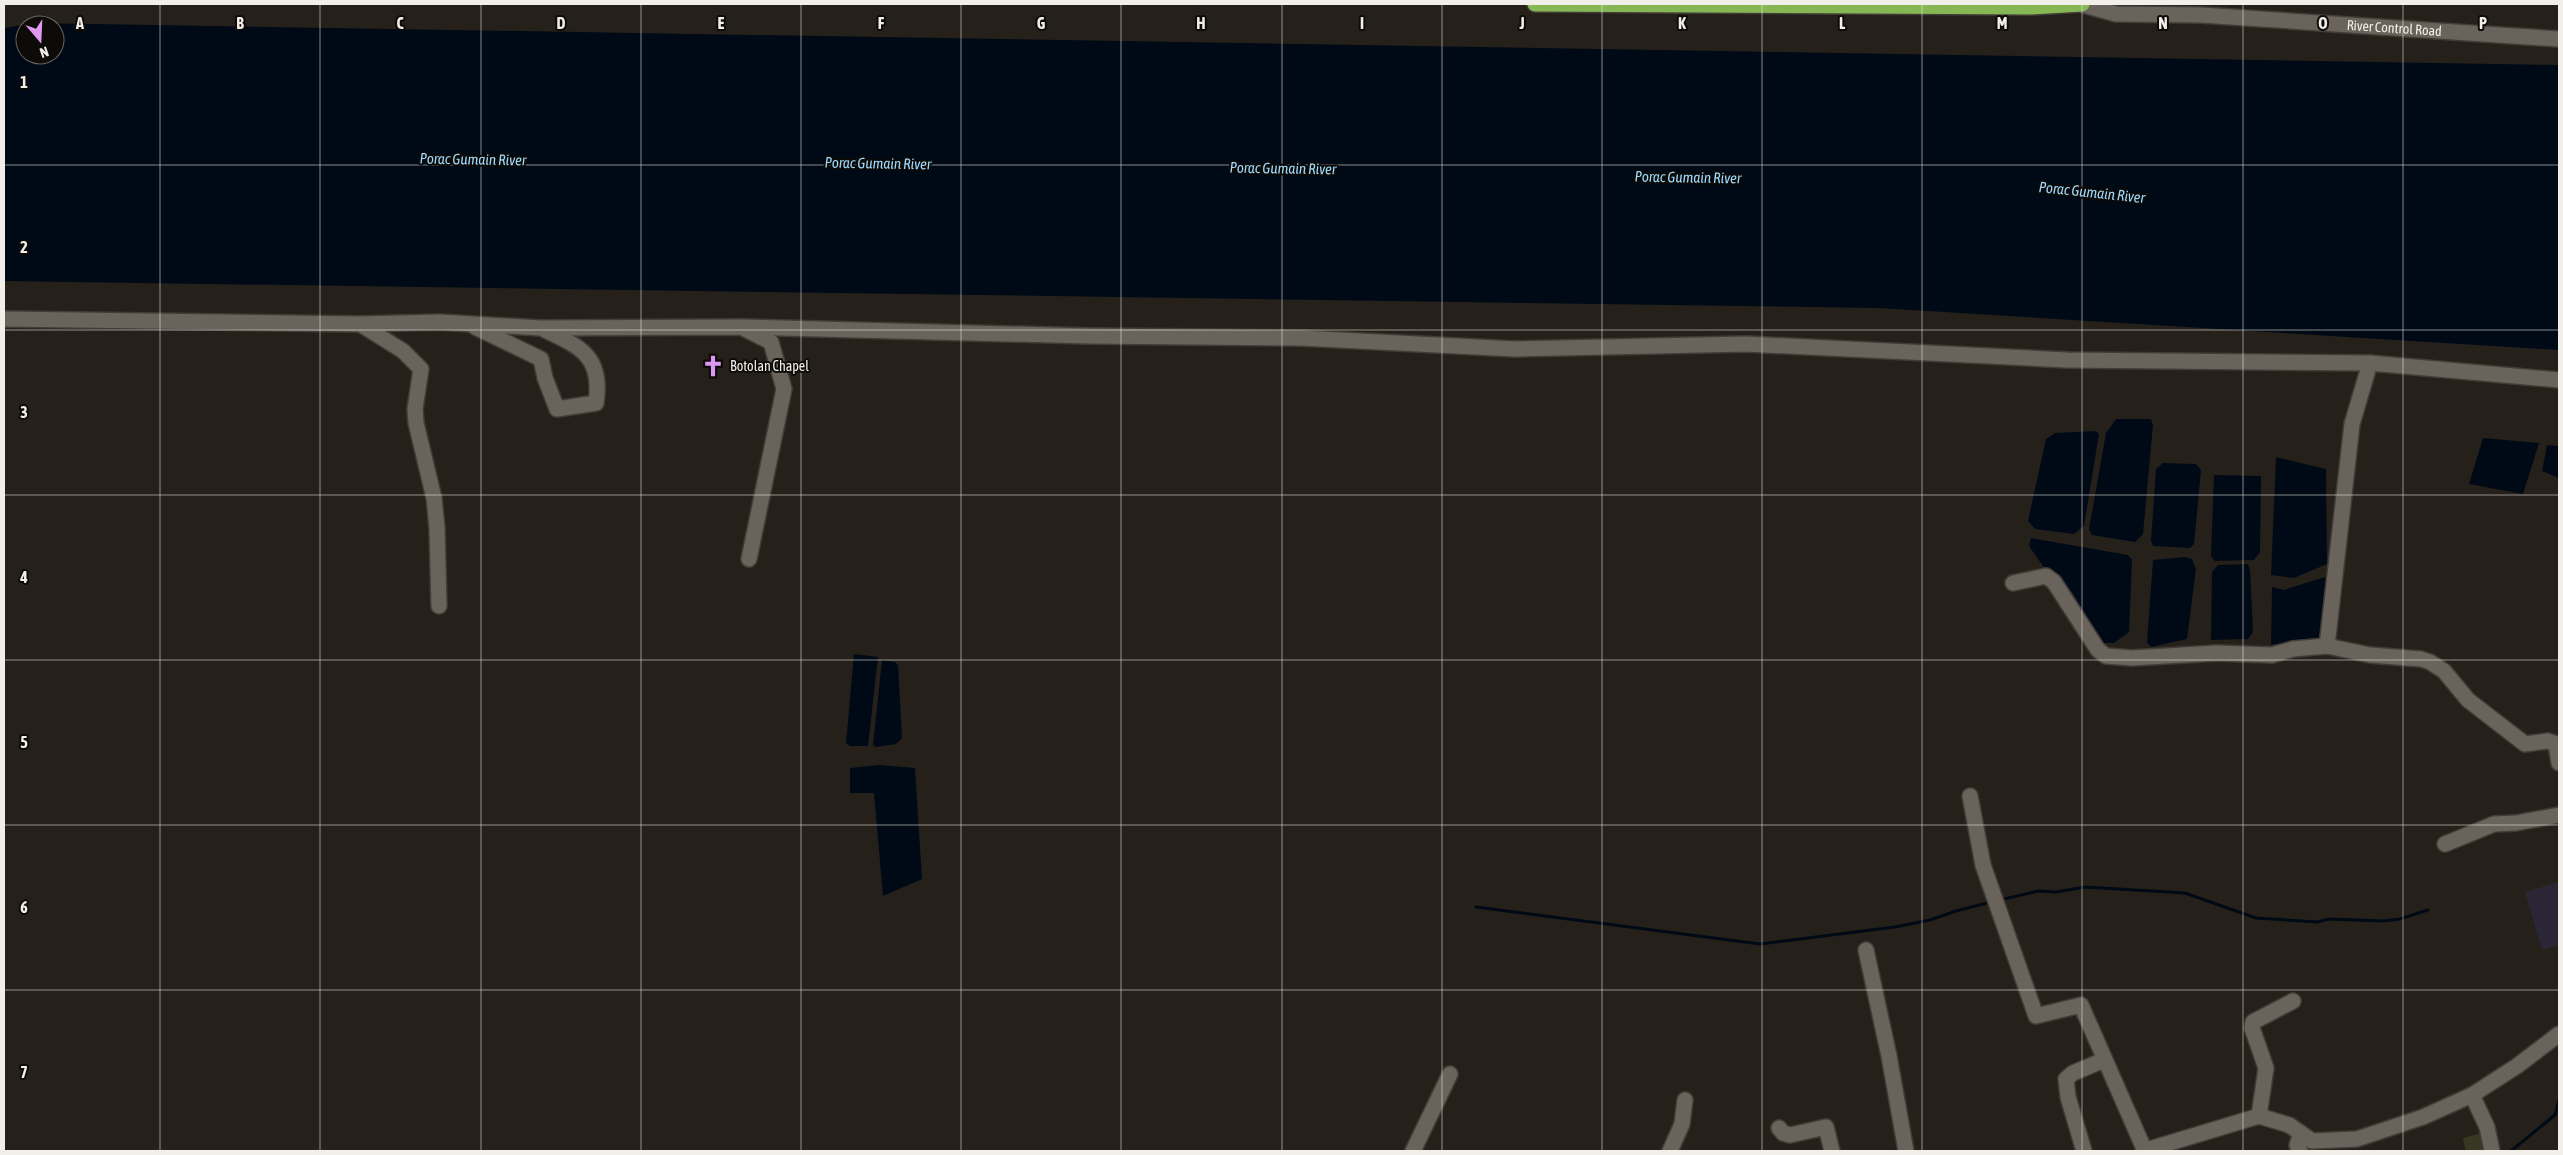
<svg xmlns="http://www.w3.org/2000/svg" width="2563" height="1155" viewBox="0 0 2563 1155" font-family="'Asap Condensed',sans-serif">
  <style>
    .education { fill: #2b2636 }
    .green { fill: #373822 }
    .water { fill: #000a16; fill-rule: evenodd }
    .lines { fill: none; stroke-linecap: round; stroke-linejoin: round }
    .stream { stroke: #000a16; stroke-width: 3 }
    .minor-casing { stroke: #403c37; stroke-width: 18 }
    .highway-casing { stroke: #403c37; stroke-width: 18 }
    .minor { stroke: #69635b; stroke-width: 15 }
    .highway { stroke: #87b654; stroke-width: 15 }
    .grid { fill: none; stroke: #f2eeea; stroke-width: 1; stroke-opacity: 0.55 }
    .labels { text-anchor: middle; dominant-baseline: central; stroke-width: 4; stroke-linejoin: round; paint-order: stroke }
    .street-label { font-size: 14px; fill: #f2eeea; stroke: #0d0b08 }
    .poi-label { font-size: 14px; fill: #f2eeea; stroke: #0d0b08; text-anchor: start }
    .water-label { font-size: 15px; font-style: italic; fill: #9ed9fe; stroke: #0d0b08 }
    .grid-label { font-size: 16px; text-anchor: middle; font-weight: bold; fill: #f2eeea; stroke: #0d0b08; stroke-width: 4; stroke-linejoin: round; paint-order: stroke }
  </style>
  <rect width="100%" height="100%" fill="#25211a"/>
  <path class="education" d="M2559 882V945L2542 950 2525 892Z"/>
  <path class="green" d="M2482 1133 2487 1151H2466L2463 1138Z"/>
  <path class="water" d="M35 23 2559 65V350L1878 308 4 281V28ZM25 25H55V55H25Z
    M2116 419H2151L2153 425 2143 534 2135 542 2092 535 2089 529 2106 433Z
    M2096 431 2099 434 2084 526 2074 534 2035 529 2028 521 2046 439 2055 433Z
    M2483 438 2539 443 2523 494 2469 484Z
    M2547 445 2559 446V478L2542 471Z
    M2276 457 2326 469 2327 564 2294 578 2271 575Z
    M2163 463 2196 464 2201 470 2194 544 2190 548 2153 546 2151 541 2156 469Z
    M2214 475 2261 476 2260 552 2254 560 2215 561 2211 556Z
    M2031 538 2128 555 2132 560 2129 632 2114 643H2103L2071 591 2045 569 2029 546Z
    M2185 557 2192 559 2196 569 2187 639 2151 647 2147 642 2153 560Z
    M2248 564 2250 570 2253 632 2248 639 2211 640 2212 572 2218 565Z
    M2328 576 2323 638 2271 645 2272 587 2284 590Z
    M854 654 878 657 868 746H850L846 743Z
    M882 660 895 662 898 665 902 738 896 744 876 747 873 745Z
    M879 765 915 768 922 879 883 896 874 793H850V768Z"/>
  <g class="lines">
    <path class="stream" d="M2000 900 2038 891 2056 892 2085 887 2185 893 2256 918 2317 922 2329 919 2383 921 2400 919 2428 910
      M1476 907 1760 944 1895 927 1930 920 1956 911 1991 902
      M2511 1151 2555 1115 2559 1100"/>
    <g class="minor-casing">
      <g id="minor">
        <path id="s1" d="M2080 4 2116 14 2201 15 2559 39"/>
        <path d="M4 319 360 324 439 322 540 328 742 327 1089 336 1301 338 1515 349 1746 344 2067 360 2370 363 2559 380"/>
        <path d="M360 324 403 351 421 369 415 409 416 423 434 498 437 528 439 606"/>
        <path d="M475 327 541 359 545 378 557 409 596 403C603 357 581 347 545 330"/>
        <path d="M745 329 771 342 784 389 749 559"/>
        <path d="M2013 583 2046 576 2054 582 2098 650 2106 656 2132 658 2217 653 2272 655 2293 649 2327 646 2370 655 2421 659 2430 662 2444 671 2468 700 2525 744 2548 741 2556 744 2559 763"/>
        <path d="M2327 646 2352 424 2370 363"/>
        <path d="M1970 796 1983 865 2036 1016 2081 1005 2145 1151"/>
        <path d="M2445 844 2494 824 2516 823 2559 815"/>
        <path d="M1866 950 1889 1056 1906 1151"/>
        <path d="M2472 1095 2487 1127 2492 1151"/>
        <path d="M2259 1116 2266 1068 2252 1028 2253 1022 2293 1001"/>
        <path d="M1779 1128 1783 1133 1790 1135 1826 1127 1832 1151"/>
        <path d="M1413 1151 1450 1074"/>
        <path d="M1670 1151 1682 1124 1685 1100"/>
        <path d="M2084 1151 2068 1097 2066 1079 2073 1073 2104 1060"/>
        <path d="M2143 1151 2259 1116 2289 1125 2312 1141 2357 1139 2423 1117 2472 1095 2517 1066 2559 1034"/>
        <path d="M2300 1151 2297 1145 2301 1133"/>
      </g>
    </g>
    <g class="highway-casing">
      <path id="highway" d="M1535 4 2031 7 2082 4"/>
    </g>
    <use href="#minor" class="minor"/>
    <use href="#highway" class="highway"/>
  </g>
  <path class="grid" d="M160 4V1151M320 4V1151M481 4V1151M641 4V1151M801 4V1151M961 4V1151M1121 4V1151M1282 4V1151M1442 4V1151M1602 4V1151M1762 4V1151M1922 4V1151M2082 4V1151M2243 4V1151M2403 4V1151M4 165H2559M4 330H2559M4 495H2559M4 660H2559M4 825H2559M4 990H2559"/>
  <defs>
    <g id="church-bare" transform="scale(1.725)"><path d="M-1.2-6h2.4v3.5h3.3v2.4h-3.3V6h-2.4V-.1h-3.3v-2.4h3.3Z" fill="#de98f2" stroke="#0d0b08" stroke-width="2.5" paint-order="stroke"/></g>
  </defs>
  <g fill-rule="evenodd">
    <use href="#church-bare" x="713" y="366"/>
  </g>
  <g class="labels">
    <g class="street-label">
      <text stroke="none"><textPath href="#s1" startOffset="316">River Control Road</textPath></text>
    </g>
    <g class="poi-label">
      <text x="730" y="366">Botolan Chapel</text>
    </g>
    <g class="water-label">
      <text transform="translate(473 159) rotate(1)">Porac Gumain River</text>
      <text transform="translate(878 163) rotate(1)">Porac Gumain River</text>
      <text transform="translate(1283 168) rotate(1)">Porac Gumain River</text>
      <text transform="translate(1688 177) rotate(1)">Porac Gumain River</text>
      <text transform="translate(2092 192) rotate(6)">Porac Gumain River</text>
    </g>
  </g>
  <g class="grid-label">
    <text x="80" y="29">A</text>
    <text x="240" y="29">B</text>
    <text x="400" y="29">C</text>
    <text x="561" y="29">D</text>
    <text x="721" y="29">E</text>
    <text x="881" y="29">F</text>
    <text x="1041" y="29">G</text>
    <text x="1201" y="29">H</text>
    <text x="1362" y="29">I</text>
    <text x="1522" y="29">J</text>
    <text x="1682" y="29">K</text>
    <text x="1842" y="29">L</text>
    <text x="2002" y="29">M</text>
    <text x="2163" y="29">N</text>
    <text x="2323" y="29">O</text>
    <text x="2483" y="29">P</text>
    <text x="24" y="88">1</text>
    <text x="24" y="253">2</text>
    <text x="24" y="418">3</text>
    <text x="24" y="583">4</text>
    <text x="24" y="748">5</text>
    <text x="24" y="913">6</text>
    <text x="24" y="1078">7</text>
  </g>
  <rect width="2563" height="1155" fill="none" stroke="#f2eeea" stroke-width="10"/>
  <g transform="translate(40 40) rotate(161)"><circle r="24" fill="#0d0b08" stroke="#696662"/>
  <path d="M0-4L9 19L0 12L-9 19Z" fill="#de98f2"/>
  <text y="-8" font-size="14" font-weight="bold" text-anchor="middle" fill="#f2eeea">N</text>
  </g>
</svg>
